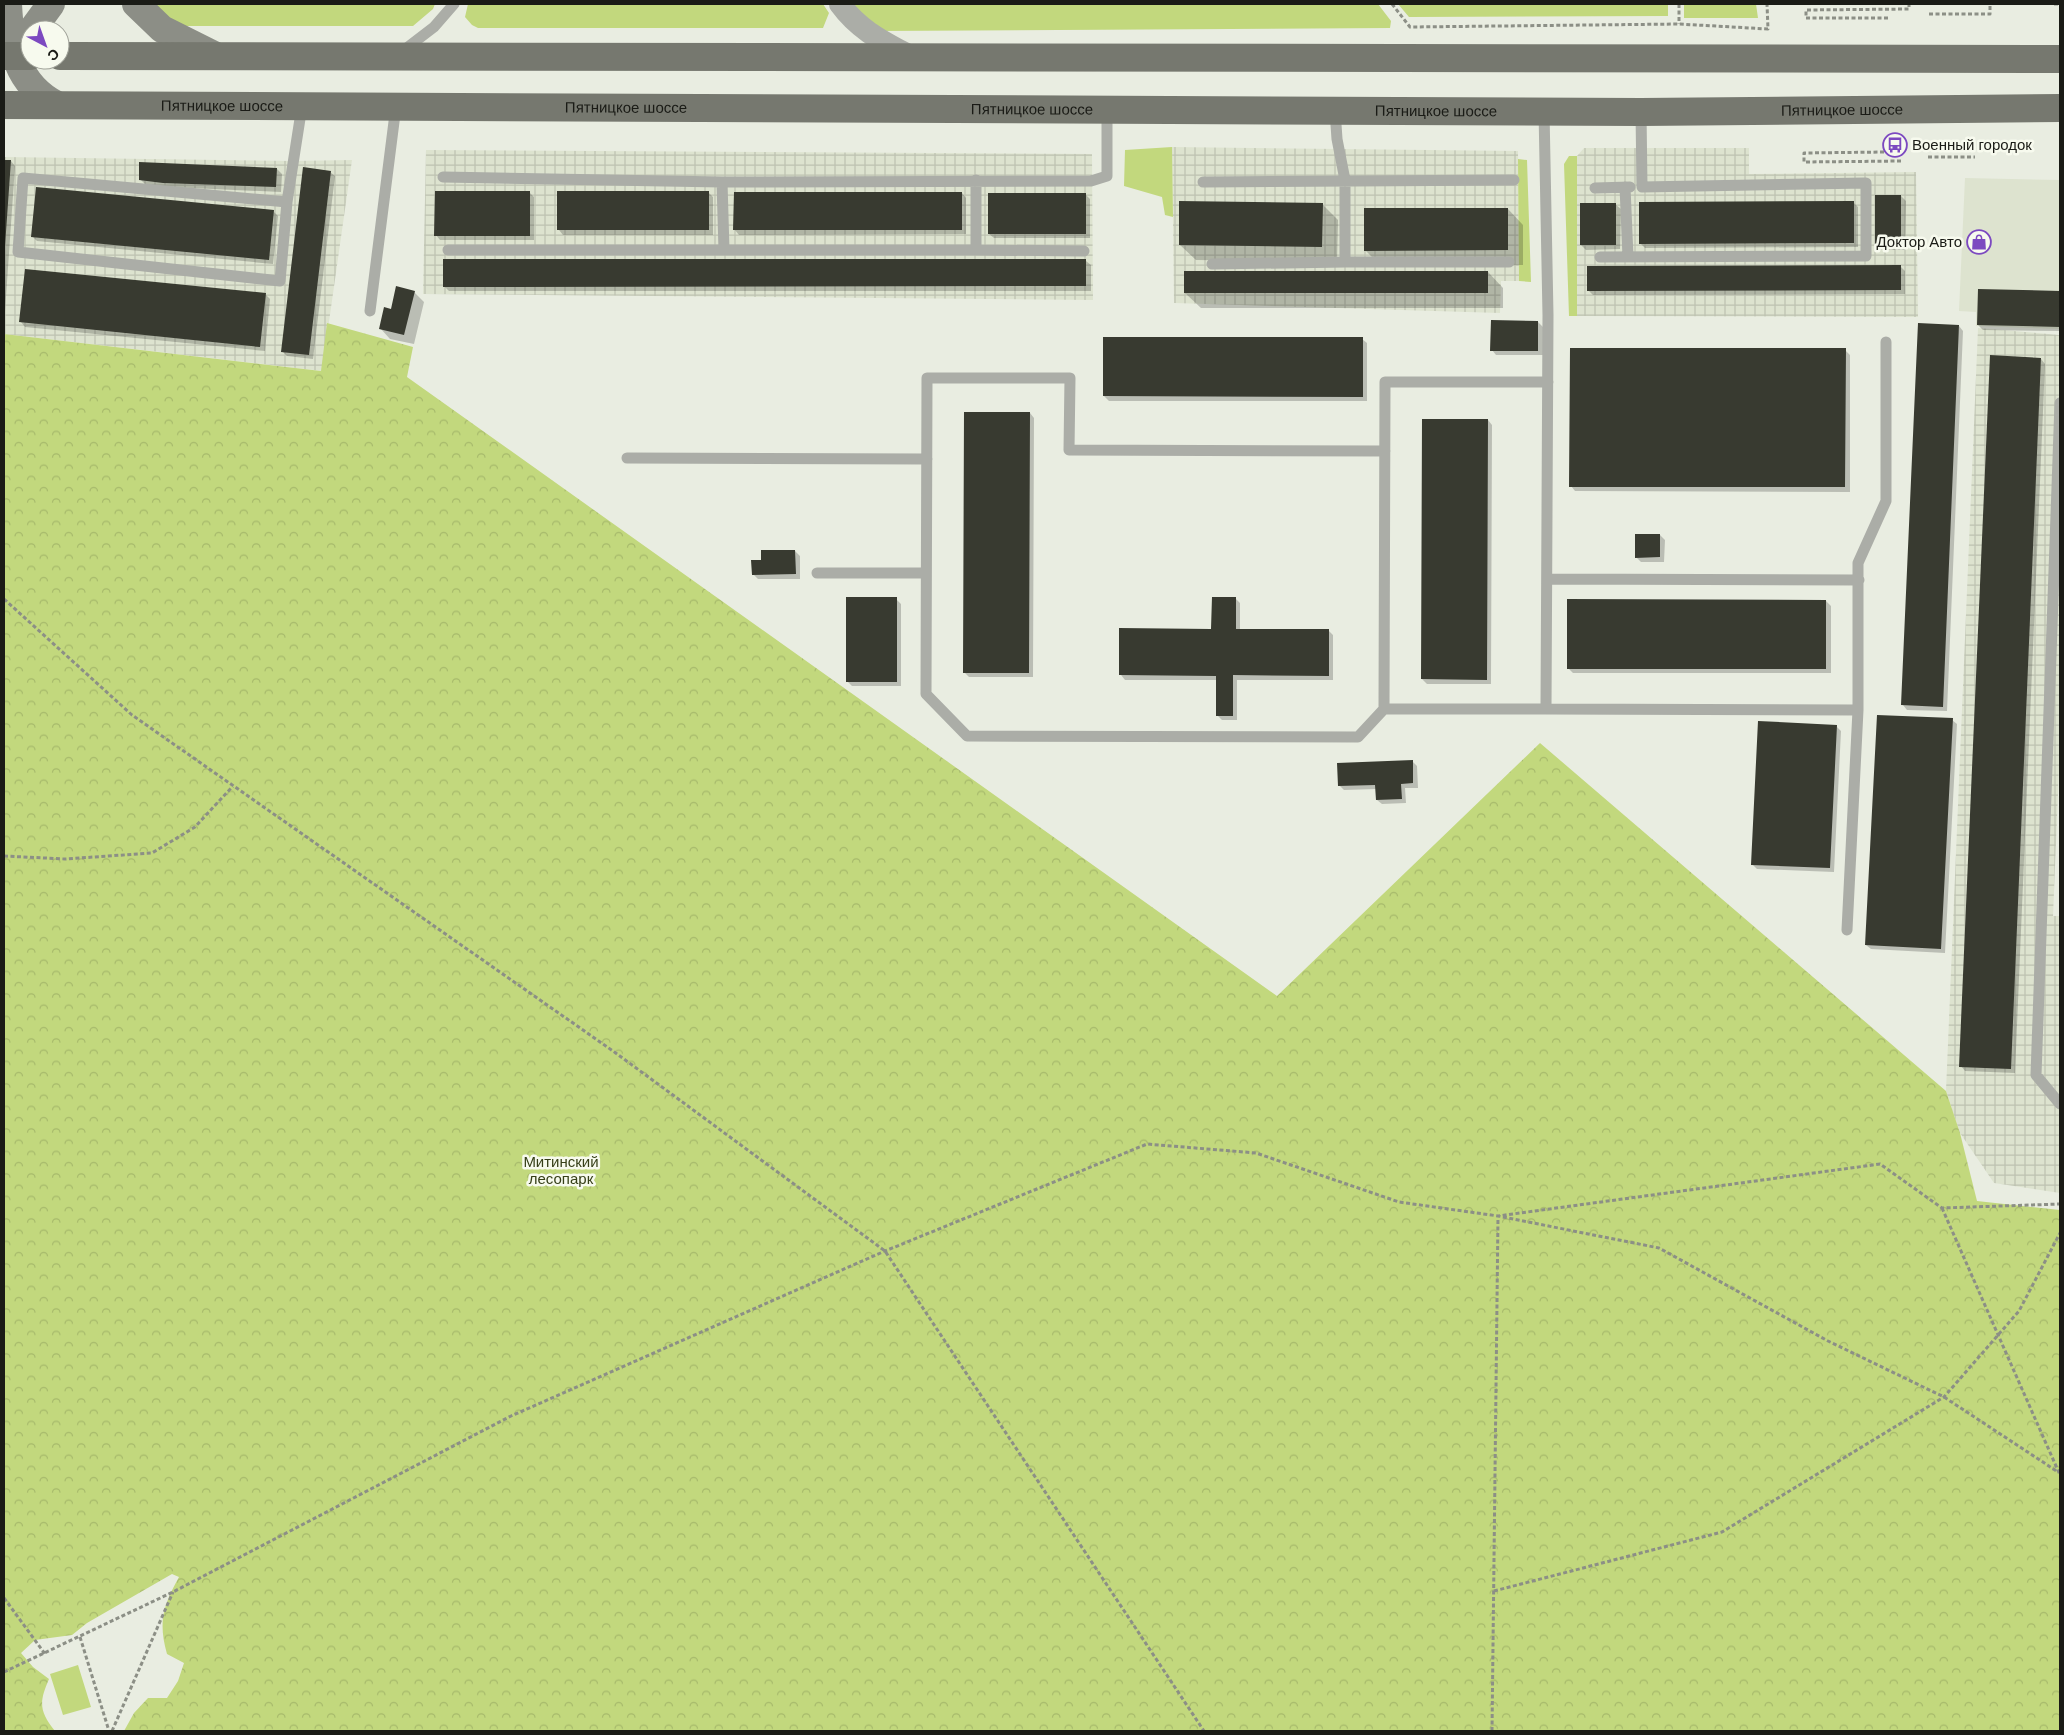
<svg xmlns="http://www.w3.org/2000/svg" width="2064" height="1735" viewBox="0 0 2064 1735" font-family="'DM Sans',sans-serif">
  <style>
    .built { fill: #dde3cf }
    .industrial { fill: url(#industrial-grid) }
    .green { fill: #c2d87d }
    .forest { fill: url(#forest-crowns) }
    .shadow { fill: #0003 }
    .building { fill: #383a30 }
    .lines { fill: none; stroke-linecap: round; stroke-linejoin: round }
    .path { stroke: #8c8f86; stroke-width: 3; stroke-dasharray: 4 2.5; stroke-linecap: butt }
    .service { stroke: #abada7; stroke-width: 11 }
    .minor { stroke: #abada7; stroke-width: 22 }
    .secondary { stroke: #8c8e86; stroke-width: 28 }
    .primary { stroke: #76786f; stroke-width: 28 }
    .labels { text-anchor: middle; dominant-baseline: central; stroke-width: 5; stroke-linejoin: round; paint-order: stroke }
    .street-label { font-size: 15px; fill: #1a1b16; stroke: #f7faee }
    .poi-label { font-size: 15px; fill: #1a1b16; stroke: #f7faee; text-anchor: start }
    .park-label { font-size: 15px; fill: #363f18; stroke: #f7faee }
  </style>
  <defs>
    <pattern id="industrial-grid" width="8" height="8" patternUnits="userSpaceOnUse" patternTransform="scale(1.25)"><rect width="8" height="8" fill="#dde3cf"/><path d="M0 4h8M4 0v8" fill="none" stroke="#bdc2b1"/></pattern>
    <pattern id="forest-crowns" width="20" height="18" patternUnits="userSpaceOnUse" patternTransform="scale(1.25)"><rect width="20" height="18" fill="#c2d87d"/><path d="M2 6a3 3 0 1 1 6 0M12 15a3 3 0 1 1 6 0" fill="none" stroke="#a6b96b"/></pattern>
  </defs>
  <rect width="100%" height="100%" fill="#e9ede1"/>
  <path class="built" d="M1965 178 2060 180V329L1976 326V312L1959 311Z"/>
  <path class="industrial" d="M1172 147 1518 151 1519 281H1501L1500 313 1174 303Z
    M1584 148H1749V174L1916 172 1918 317 1577 316V156Z
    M426 150 1092 154 1093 300 423 294Z
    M4 157 293 161 352 160 322 371 4 334Z
    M1978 328 2060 335V744L2053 916H2060V1193L1994 1183 1960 1133 1946 1091Z"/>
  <path class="green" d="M149 4H435L433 9 413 26H185L170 22Z
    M468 4H823L829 13 823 28H478L472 25 465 17Z
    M848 4H1378L1391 21 1390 28 876 31Z
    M1398 4H1668V16L1409 17Z
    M1684 4H1756L1758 18H1684Z
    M1172 147 1173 217 1165 215 1162 197 1124 186 1125 150Z
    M1569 156H1577V316H1569L1564 164Z
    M1518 159 1527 160 1531 282 1519 281Z
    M78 1665 91 1707 63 1715 50 1674Z"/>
  <path class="forest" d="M327 323 413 347 407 377 1277 996 1540 743 1946 1091 1960 1133 1977 1201 2060 1210V1731H124L134 1713 148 1698H167L178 1681 184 1663 167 1654C158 1622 163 1606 179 1577L172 1574 87 1623 72 1635 35 1640 21 1653 33 1667 49 1679C39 1702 39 1711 55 1731H4V334L321 371Z"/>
  <path class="shadow" d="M4 161H11L15 166 4 326Z
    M277 169 282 174 281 192 169 187 145 184 140 179Z
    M330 172 335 176 313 359 287 356 282 351Z
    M529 192 534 197V240H440L436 235Z
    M708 192 713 197V235H563L559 230Z
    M962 193 966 198V234L739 235 735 230Z
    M1085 194 1090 199V238H994L989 234Z
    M1901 196 1906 201 1905 250H1881L1876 245Z
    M1853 202 1858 207V247L1645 248 1640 243Z
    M1322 204 1338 220 1337 262 1196 260 1180 245Z
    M1616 205 1621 209 1620 249 1586 250 1581 245Z
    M1508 209 1523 225V265L1381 266 1365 250Z
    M273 211 278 216 273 264 37 241 32 236Z
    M1086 261 1091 265V291H449L444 286Z
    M1900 266 1905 271V294L1593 295 1588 290Z
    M1488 272 1503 288V308H1201L1185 293Z
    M1979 291 2060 292V331L1983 330 1978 325Z
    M414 292 424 302 414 344 390 339 380 328 392 310Z
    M266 295 270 299 265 351 25 327 21 322Z
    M1538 322 1543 327V355H1496L1492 350Z
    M1959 326 1963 331 1947 711 1907 710 1903 705Z
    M1362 339 1367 343V401H1109L1104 396Z
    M1845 350 1850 355V492L1575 491 1571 486Z
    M2041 359 2045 364 2015 1073 1965 1071 1961 1066Z
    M1030 413 1034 418 1033 677H969L964 672Z
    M1488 420 1492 425 1491 684H1427L1422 679Z
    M1660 535 1665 540 1664 562H1641L1636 557Z
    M795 551 800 556V579H758L753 574 762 561Z
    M1235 598 1240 603V630H1328L1333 635V680H1237V720H1222L1217 715 1218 680H1125L1121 675 1213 630Z
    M896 599 901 604V686H852L847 681Z
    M1826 601 1831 606V673H1573L1568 668Z
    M1952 720 1957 724 1945 953 1871 949 1866 945Z
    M1836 726 1841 731 1834 872 1757 869 1752 864Z
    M1412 761 1417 766 1418 788H1405L1406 803 1382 804 1377 800 1376 789 1344 790 1339 785Z"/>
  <path class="building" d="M4 160H11L5 246 4 245Z
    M139 162 277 168 276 187 163 183 139 180Z
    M303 167 331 171 309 355 281 352Z
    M36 187 274 210 269 260 31 237Z
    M435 191H530V236H434Z
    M557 191H709V230H557Z
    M734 192H962V230H733Z
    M988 193H1086V234H988Z
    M1875 195H1901V245H1875Z
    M1179 201 1323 203 1322 247 1179 245Z
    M1854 201V243L1639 244V202Z
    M1580 203H1616V245H1580Z
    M1364 208H1508V250L1364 251Z
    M443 259H1086V286L443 287Z
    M1901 265V290L1587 291V266Z
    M25 269 266 293 260 347 19 322Z
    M1184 271H1488V293H1184Z
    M396 286 415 291 404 335 379 329 384 307 391 309Z
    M1978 289 2060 291V327L1977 325Z
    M1491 320 1538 321V351H1490Z
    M1918 323 1959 325 1943 707 1901 705Z
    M1103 337H1363V397L1103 396Z
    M1570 348H1846L1845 487H1569Z
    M1990 355 2041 358 2011 1069 1959 1067Z
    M964 412H1030L1029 673H963Z
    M1422 419H1488L1487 680 1421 679Z
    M1635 534H1660V557L1635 558Z
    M761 550H795L796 574 752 575 751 560H761Z
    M846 597H897V682H846Z
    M1212 597H1236V629H1329V676L1233 675V716H1216V676L1119 675V628L1211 629Z
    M1567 599 1826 600V669H1567Z
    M1877 715 1953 718 1941 949 1865 945Z
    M1758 721 1837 725 1830 868 1751 865Z
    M1413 760V783L1401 784 1402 799 1376 800 1375 785 1338 786 1337 763Z"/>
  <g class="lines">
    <path class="path" d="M1392 4 1410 27 1679 24 1768 29 1767 4
      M1679 4V24
      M2054 4H2060
      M1929 14H1990V4
      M1888 18H1806V10L1909 9V4
      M1884 152 1804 153V162L1901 161
      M1928 157H1975
      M4 599 132 715 613 1051 885 1251 1204 1731
      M4 856 65 859 152 853 195 827 233 786
      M1942 1208 2060 1475
      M1494 1591 1722 1532 1944 1397 2019 1311 2060 1233
      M4 1598 45 1654
      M80 1637 109 1731
      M4 1672 173 1592 511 1416 885 1251 1147 1144 1256 1153 1399 1202 1498 1216 1880 1164 1942 1208 2060 1204
      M112 1731 173 1592
      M1492 1731 1498 1216 1659 1248 1828 1341 1944 1397 2058 1472"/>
    <path class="service" d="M404 50 434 27 454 4
      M1335 110 1337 139 1345 180V262H1509
      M1544 111 1548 315 1546 709 1858 710V563L1886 501V342
      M443 177 722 182 1091 181 1107 176V109
      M722 182 724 250
      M1203 182 1514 180
      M1625 187 1628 257
      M1595 188 1630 187
      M287 202 23 178 18 252 280 281 287 202 302 106
      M448 250H976V180
      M976 250 1084 251
      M1600 257 1866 256V183L1642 187 1641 112
      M1212 264 1345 262
      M370 311 396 106
      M2060 403 2036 1075 2060 1104
      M627 458 927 459
      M817 573H926
      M1547 579 1859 580
      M1384 709 1358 737 967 736 926 694 927 378H1070L1069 450 1385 451
      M1546 709H1384L1385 382H1548
      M1847 930 1858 710"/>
    <path class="minor" d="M840 4C859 30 882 41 910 56"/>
    <path class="secondary" d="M8 4C10 46 16 84 57 105
      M136 4 162 29 214 55
      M32 30 51 4"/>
    <g class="primary">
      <path d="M4 56H30"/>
      <path d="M60 56C727 53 1394 59 2060 59"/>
      <path id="s1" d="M4 105 1641 112 2060 108"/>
    </g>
  </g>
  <defs>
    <g id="bus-ring" transform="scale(1.25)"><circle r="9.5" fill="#f7faee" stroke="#7c49c0" stroke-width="1.5"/><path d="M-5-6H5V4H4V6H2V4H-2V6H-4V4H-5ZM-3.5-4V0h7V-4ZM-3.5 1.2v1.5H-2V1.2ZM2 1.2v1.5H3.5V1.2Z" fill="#7c49c0"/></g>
    <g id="shop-ring" transform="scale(1.25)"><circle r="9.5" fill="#f7faee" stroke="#7c49c0" stroke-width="1.5"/><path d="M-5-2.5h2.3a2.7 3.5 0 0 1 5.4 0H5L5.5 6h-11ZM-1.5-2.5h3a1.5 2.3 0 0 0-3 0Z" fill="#7c49c0"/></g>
  </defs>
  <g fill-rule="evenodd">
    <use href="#bus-ring" x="1895" y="145"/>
    <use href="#shop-ring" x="1979" y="242"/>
  </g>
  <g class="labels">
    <g class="street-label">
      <text stroke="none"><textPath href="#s1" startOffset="218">Пятницкое шоссе</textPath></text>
      <text stroke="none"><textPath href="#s1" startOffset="622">Пятницкое шоссе</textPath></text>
      <text stroke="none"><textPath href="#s1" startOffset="1028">Пятницкое шоссе</textPath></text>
      <text stroke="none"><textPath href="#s1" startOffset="1432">Пятницкое шоссе</textPath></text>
      <text stroke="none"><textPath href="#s1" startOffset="1838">Пятницкое шоссе</textPath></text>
    </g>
    <g class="poi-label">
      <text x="1912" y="145">Военный городок</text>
      <text x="1962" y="242" text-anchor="end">Доктор Авто</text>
    </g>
    <g class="park-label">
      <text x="561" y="1162">Митинский<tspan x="561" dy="17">лесопарк</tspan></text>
    </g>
  </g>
  <rect width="2064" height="1735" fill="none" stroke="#1a1b16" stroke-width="10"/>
  <g transform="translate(45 45) rotate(139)"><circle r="24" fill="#f7faee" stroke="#9fa198"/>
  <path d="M0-4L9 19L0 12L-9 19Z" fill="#7c49c0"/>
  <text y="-8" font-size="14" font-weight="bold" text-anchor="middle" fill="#1a1b16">С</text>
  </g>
</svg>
